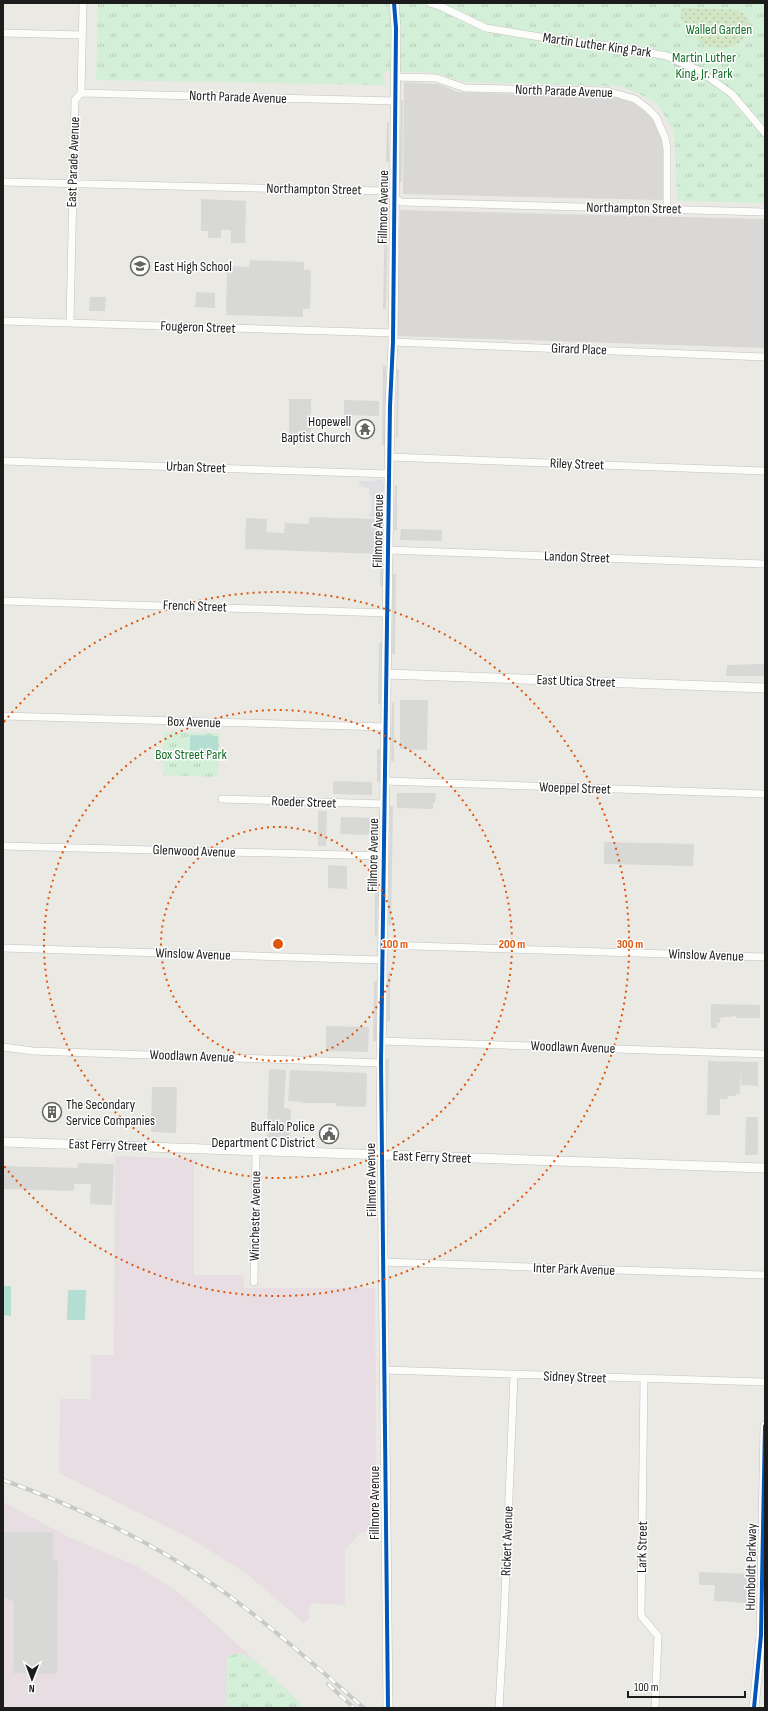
<svg xmlns="http://www.w3.org/2000/svg" width="768" height="1711" viewBox="0 0 768 1711" font-family="'Sofia Sans Condensed',sans-serif">
  <style>
    .residential { fill: #d9d8d6 }
    .industrial { fill: #e7dde2 }
    .religious { fill: #d8d8d6 }
    .park { fill: url(#park-tufts) }
    .garden { fill: url(#garden-dots) }
    .pitch { fill: #b3ded1 }
    .plaza { fill: #e0dfe3 }
    .lines { fill: none; stroke-linecap: round; stroke-linejoin: round }
    .minor-casing { stroke: #c1c1bf; stroke-width: 8 }
    .tertiary-casing { stroke: #c1c1bf; stroke-width: 10 }
    .minor { stroke: #fcfcfb; stroke-width: 7 }
    .tertiary { stroke: #fcfcfb; stroke-width: 9 }
    .rail-casing { stroke: #c9c9c8; stroke-width: 4 }
    .rail { stroke: #fff; stroke-width: 2.5; stroke-dasharray: 8; stroke-linecap: butt }
    .cycleway-casing { stroke: #fff; stroke-width: 6 }
    .cycleway { stroke: #0057b8; stroke-width: 4 }
    .ring { fill: none; stroke: #de560d; stroke-width: 2; stroke-dasharray: 2 4 }
    .labels { text-anchor: middle; dominant-baseline: central; stroke-width: 3; stroke-linejoin: round; paint-order: stroke }
    .park-label { font-size: 14px; fill: #146f28; stroke: #fff }
    .street-label { font-size: 14px; fill: #1c1c1c; stroke: #fff }
    .poi-label { font-size: 14px; fill: #1c1c1c; stroke: #fff; text-anchor: start }
    .centre { fill: #de560d; stroke: #fff; stroke-width: 2 }
    .ring-label { font-size: 12px; text-anchor: middle; font-weight: bold; fill: #de560d; stroke: #fff; stroke-width: 3; stroke-linejoin: round; paint-order: stroke }
  </style>
  <defs>
    <pattern id="park-tufts" width="24" height="20" patternUnits="userSpaceOnUse"><rect width="24" height="20" fill="#d3efd7"/><path d="M3 7l-1-3M5 7V3M7 7l1-3M15 17l-1-3M17 17v-4M19 17l1-3" fill="none" stroke="#b5ccb8"/></pattern>
    <pattern id="garden-dots" width="8" height="8" patternUnits="userSpaceOnUse"><rect width="8" height="8" fill="#d2e6c5"/><path d="M2 2h.1M6 6h.1" fill="none" stroke="#b4c5a9" stroke-width="1.8" stroke-linecap="round"/></pattern>
  </defs>
  <rect width="100%" height="100%" fill="#eae9e4"/>
  <path class="residential" d="M404 82 439 84 458 92 615 97 633 103 648 113 660 131 664 145 663 200 403 194Z
    M400 210 765 219V348L397 336Z"/>
  <path class="industrial" d="M115 1156 194 1159V1275H244V1288H375L377 1531 360 1533 345 1550V1605L312 1603 308 1608 310 1618 304 1623 246 1573 188 1537 59 1473 60 1399H91V1355H114Z
    M3 1502 70 1538 135 1565 173 1589 195 1606 256 1661 305 1708H3Z"/>
  <path class="religious" d="M401 100H403L402 182H399Z
    M387 122H389V162H386Z
    M201 199 246 201 245 243H231V230H221V238H208V231H201Z
    M385 211H388L386 309H383Z
    M399 228H402L400 322H397Z
    M250 260 304 262V270H311L310 309H303V317L226 315 227 266 249 267Z
    M196 292 215 293V308L195 307Z
    M90 297H106L105 311H89Z
    M383 366H386L385 445H382Z
    M397 369H399L398 437H396Z
    M289 399H311V435L289 434Z
    M344 400 379 401V416L344 415Z
    M395 485H397V530H394Z
    M381 495H384L383 586H380Z
    M309 517 377 519 376 554 245 549 246 518 267 519 266 532 284 533 285 523 309 524Z
    M401 529 442 530V541L400 540Z
    M393 574H396L395 654H392Z
    M379 643H382L381 704H378Z
    M765 664V674L764 676H726L727 665Z
    M400 700H428L427 750 400 749Z
    M392 703H394V761H391Z
    M377 749H380V782H377Z
    M333 781 372 782V795L333 794Z
    M397 793H436L435 803H433V809L397 808Z
    M390 806H393L391 925H388Z
    M318 811H327L326 846H318Z
    M341 817 373 818 372 835 340 834Z
    M604 842 694 844 693 866 604 864Z
    M328 865 347 866V889L328 888Z
    M375 877H378L377 937H375Z
    M388 972H390V1021H387Z
    M374 981H377L376 1041H373Z
    M711 1004 760 1005V1018H736V1016L720 1018V1023H717V1028H711Z
    M326 1026 369 1027 368 1052 326 1051Z
    M386 1059H389L388 1113H386Z
    M708 1061 758 1062V1086L741 1085 740 1065V1094H736V1096H728L727 1099H720V1115H707Z
    M269 1069 286 1070 284 1108 291 1109 290 1138 267 1137Z
    M290 1070 367 1073 366 1107 336 1106V1103H302L301 1102 288 1101Z
    M152 1087H177L176 1133 151 1132Z
    M746 1117H758V1154L756 1155H745Z
    M78 1163 114 1164 112 1205 90 1204 91 1184H74V1191L3 1189V1166L77 1168Z
    M3 1532H53V1560L58 1561 57 1674 13 1673 14 1602 3 1596Z
    M699 1572 751 1574 750 1603 714 1601 715 1585H699Z"/>
  <path class="park" d="M98 3H765V203L677 201 674 130 657 104 638 93 618 86 463 82 440 74 419 72H384L385 85 96 80Z
    M164 732 219 733 218 777 163 775Z
    M240 1653 256 1661 305 1708H226L227 1656Z"/>
  <path class="garden" d="M683 8 737 10 744 14 749 22C748 26 748 30 746 34 739 50 715 51 702 43 692 36 686 25 680 16Z"/>
  <path class="pitch" d="M190 735 218 736V756L190 755Z
    M3 1286H11V1316L3 1315Z
    M68 1290H86L85 1320H67Z"/>
  <path class="plaza" d="M374 479 382 480 384 483V491L381 492 380 517 369 516V513H371L372 496 369 495V488L362 487 358 481H374Z"/>
  <g class="lines">
    <g class="minor-casing">
      <path id="minor" d="M430 3 442 7 486 28 570 42 612 46 667 56 700 71 732 94 765 133
        M3 33 82 35
        M395 77 436 78 465 88 607 91 635 99 648 109 656 117 665 138 667 149V209
        M81 93 395 101
        M3 182 386 191 401 202 765 212
        M3 321 393 333
        M70 322 75 100 81 93 83 3
        M393 342 765 357
        M390 457 765 471
        M3 461 389 474
        M388 550 765 564
        M3 601 387 613
        M3 716 386 727
        M385 781 765 794
        M222 799 385 804
        M3 846 384 856
        M383 945 765 957
        M3 948 382 960
        M381 1041 765 1054
        M3 1047 33 1051 381 1063
        M383 1262 765 1275
        M254 1282 256 1150
        M384 1370 765 1382
        M644 1379 641 1613 642 1617 658 1636 655 1708
        M499 1708 504 1619 514 1375"/>
    </g>
    <g class="tertiary-casing">
      <path id="tertiary" d="M387 674 765 688
        M3 1142 765 1168
        M388 1708 381 1063 390 406 393 342 396 28 394 3
        M754 1708 761 1635 765 1426"/>
    </g>
    <use href="#minor" class="minor"/>
    <use href="#tertiary" class="tertiary"/>
    <g class="rail-casing">
      <path id="rail" d="M3 1480C90 1511 175 1553 248 1610 288 1641 326 1675 364 1708
        M328 1684 354 1708"/>
    </g>
    <use href="#rail" class="rail"/>
    <g class="cycleway-casing">
      <path id="cycleway" d="M388 1708 381 1063 390 406 393 342 396 28 394 3
        M754 1708 761 1635 765 1426"/>
    </g>
    <use href="#cycleway" class="cycleway"/>
  </g>
  <g class="ring">
    <circle cx="278" cy="944" r="117"/>
    <circle cx="278" cy="944" r="234"/>
    <path d="M4 722A352 352 0 1 1 4 1166"/>
  </g>
  <defs>
    <g id="school-ring" transform="scale(1)"><circle r="9.5" fill="#fff" stroke="#646462" stroke-width="1.5"/><path d="M0-5L7-2L0 1L-7-2ZM-4 1L0 2.5L4 1V4Q0 6-4 4Z" fill="#646462"/></g>
    <g id="temple-ring" transform="scale(1)"><circle r="9.5" fill="#fff" stroke="#646462" stroke-width="1.5"/><path d="M0-6L5-2H3V0L6.5 2.5H4V6H1.5V3h-3V6H-4V2.5H-6.5L-3 0V-2H-5Z" fill="#646462"/></g>
    <g id="building-ring" transform="scale(1)"><circle r="9.5" fill="#fff" stroke="#646462" stroke-width="1.5"/><path d="M-4-6H4V6H1V3H-1V6H-4ZM-2.5-4.3h1.7v1.8h-1.7ZM.8-4.3h1.7v1.8H.8ZM-2.5-1h1.7V.8h-1.7ZM.8-1h1.7V.8H.8Z" fill="#646462"/></g>
    <g id="civic-ring" transform="scale(1)"><circle r="9.5" fill="#fff" stroke="#646462" stroke-width="1.5"/><path d="M-.6-6.5H3V-4.5H.6V-3L4-1V1h2V6H-6V1h2V-1L-.6-3ZM-1.2 2.5V6h2.4V2.5Z" fill="#646462"/></g>
  </defs>
  <g fill-rule="evenodd">
    <use href="#school-ring" x="140" y="266"/>
    <use href="#temple-ring" x="365" y="429"/>
    <use href="#building-ring" x="52" y="1112"/>
    <use href="#civic-ring" x="329" y="1134"/>
  </g>
  <g class="labels">
    <g class="park-label">
      <text x="719" y="29">Walled Garden</text>
      <text x="704" y="57">Martin Luther<tspan x="704" dy="16">King, Jr. Park</tspan></text>
      <text x="191" y="754">Box Street Park</text>
    </g>
    <g class="street-label">
      <text transform="translate(597 45) rotate(8)">Martin Luther King Park</text>
      <text transform="translate(564 91) rotate(2)">North Parade Avenue</text>
      <text transform="translate(238 97) rotate(2)">North Parade Avenue</text>
      <text transform="translate(73 162) rotate(-88)">East Parade Avenue</text>
      <text transform="translate(314 189) rotate(1)">Northampton Street</text>
      <text transform="translate(383 207) rotate(-89)">Fillmore Avenue</text>
      <text transform="translate(634 208) rotate(1)">Northampton Street</text>
      <text transform="translate(198 327) rotate(2)">Fougeron Street</text>
      <text transform="translate(579 349) rotate(2)">Girard Place</text>
      <text transform="translate(577 464) rotate(2)">Riley Street</text>
      <text transform="translate(196 467) rotate(2)">Urban Street</text>
      <text transform="translate(378 531) rotate(-89)">Fillmore Avenue</text>
      <text transform="translate(577 557) rotate(2)">Landon Street</text>
      <text transform="translate(195 606) rotate(2)">French Street</text>
      <text transform="translate(576 681) rotate(2)">East Utica Street</text>
      <text transform="translate(194 722) rotate(2)">Box Avenue</text>
      <text transform="translate(575 788) rotate(2)">Woeppel Street</text>
      <text transform="translate(304 802) rotate(2)">Roeder Street</text>
      <text transform="translate(194 851) rotate(2)">Glenwood Avenue</text>
      <text transform="translate(373 855) rotate(-89)">Fillmore Avenue</text>
      <text transform="translate(193 954) rotate(2)">Winslow Avenue</text>
      <text transform="translate(706 955) rotate(2)">Winslow Avenue</text>
      <text transform="translate(573 1047) rotate(2)">Woodlawn Avenue</text>
      <text transform="translate(192 1056) rotate(2)">Woodlawn Avenue</text>
      <text transform="translate(108 1145) rotate(2)">East Ferry Street</text>
      <text transform="translate(432 1157) rotate(2)">East Ferry Street</text>
      <text transform="translate(371 1180) rotate(-91)">Fillmore Avenue</text>
      <text transform="translate(255 1216) rotate(-89)">Winchester Avenue</text>
      <text transform="translate(574 1269) rotate(2)">Inter Park Avenue</text>
      <text transform="translate(575 1377) rotate(2)">Sidney Street</text>
      <text transform="translate(374 1503) rotate(-90)">Fillmore Avenue</text>
      <text transform="translate(507 1541) rotate(-88)">Rickert Avenue</text>
      <text transform="translate(642 1547) rotate(-89)">Lark Street</text>
      <text transform="translate(751 1567) rotate(-89)">Humboldt Parkway</text>
    </g>
    <g class="poi-label">
      <text x="154" y="266">East High School</text>
      <text x="351" y="421" text-anchor="end">Hopewell<tspan x="351" dy="16">Baptist Church</tspan></text>
      <text x="66" y="1104">The Secondary<tspan x="66" dy="16">Service Companies</tspan></text>
      <text x="315" y="1126" text-anchor="end">Buffalo Police<tspan x="315" dy="16">Department C District</tspan></text>
    </g>
  </g>
  <circle cx="278" cy="944" r="6" class="centre"/>
  <g class="ring-label">
    <text x="395" y="948">100 m</text>
    <text x="512" y="948">200 m</text>
    <text x="630" y="948">300 m</text>
  </g>
  <rect width="768" height="1711" fill="none" stroke="#1c1c1c" stroke-width="8"/>
  <g transform="translate(32 1679) rotate(181)" stroke="#ffffff" stroke-width="3" paint-order="stroke">
  <path d="M0-3L7 15L0 10L-7 15Z" fill="#1c1c1c"/>
  <text y="-6" font-size="11" font-weight="bold" text-anchor="middle" fill="#1c1c1c">N</text>
  </g>
  <path d="M628 1691v6h117v-6" fill="none" stroke="#1c1c1c" stroke-width="2"/>
  <text x="634" y="1691" font-size="12" fill="#1c1c1c" stroke="#ffffff" stroke-width="3" paint-order="stroke">100 m</text>
</svg>
